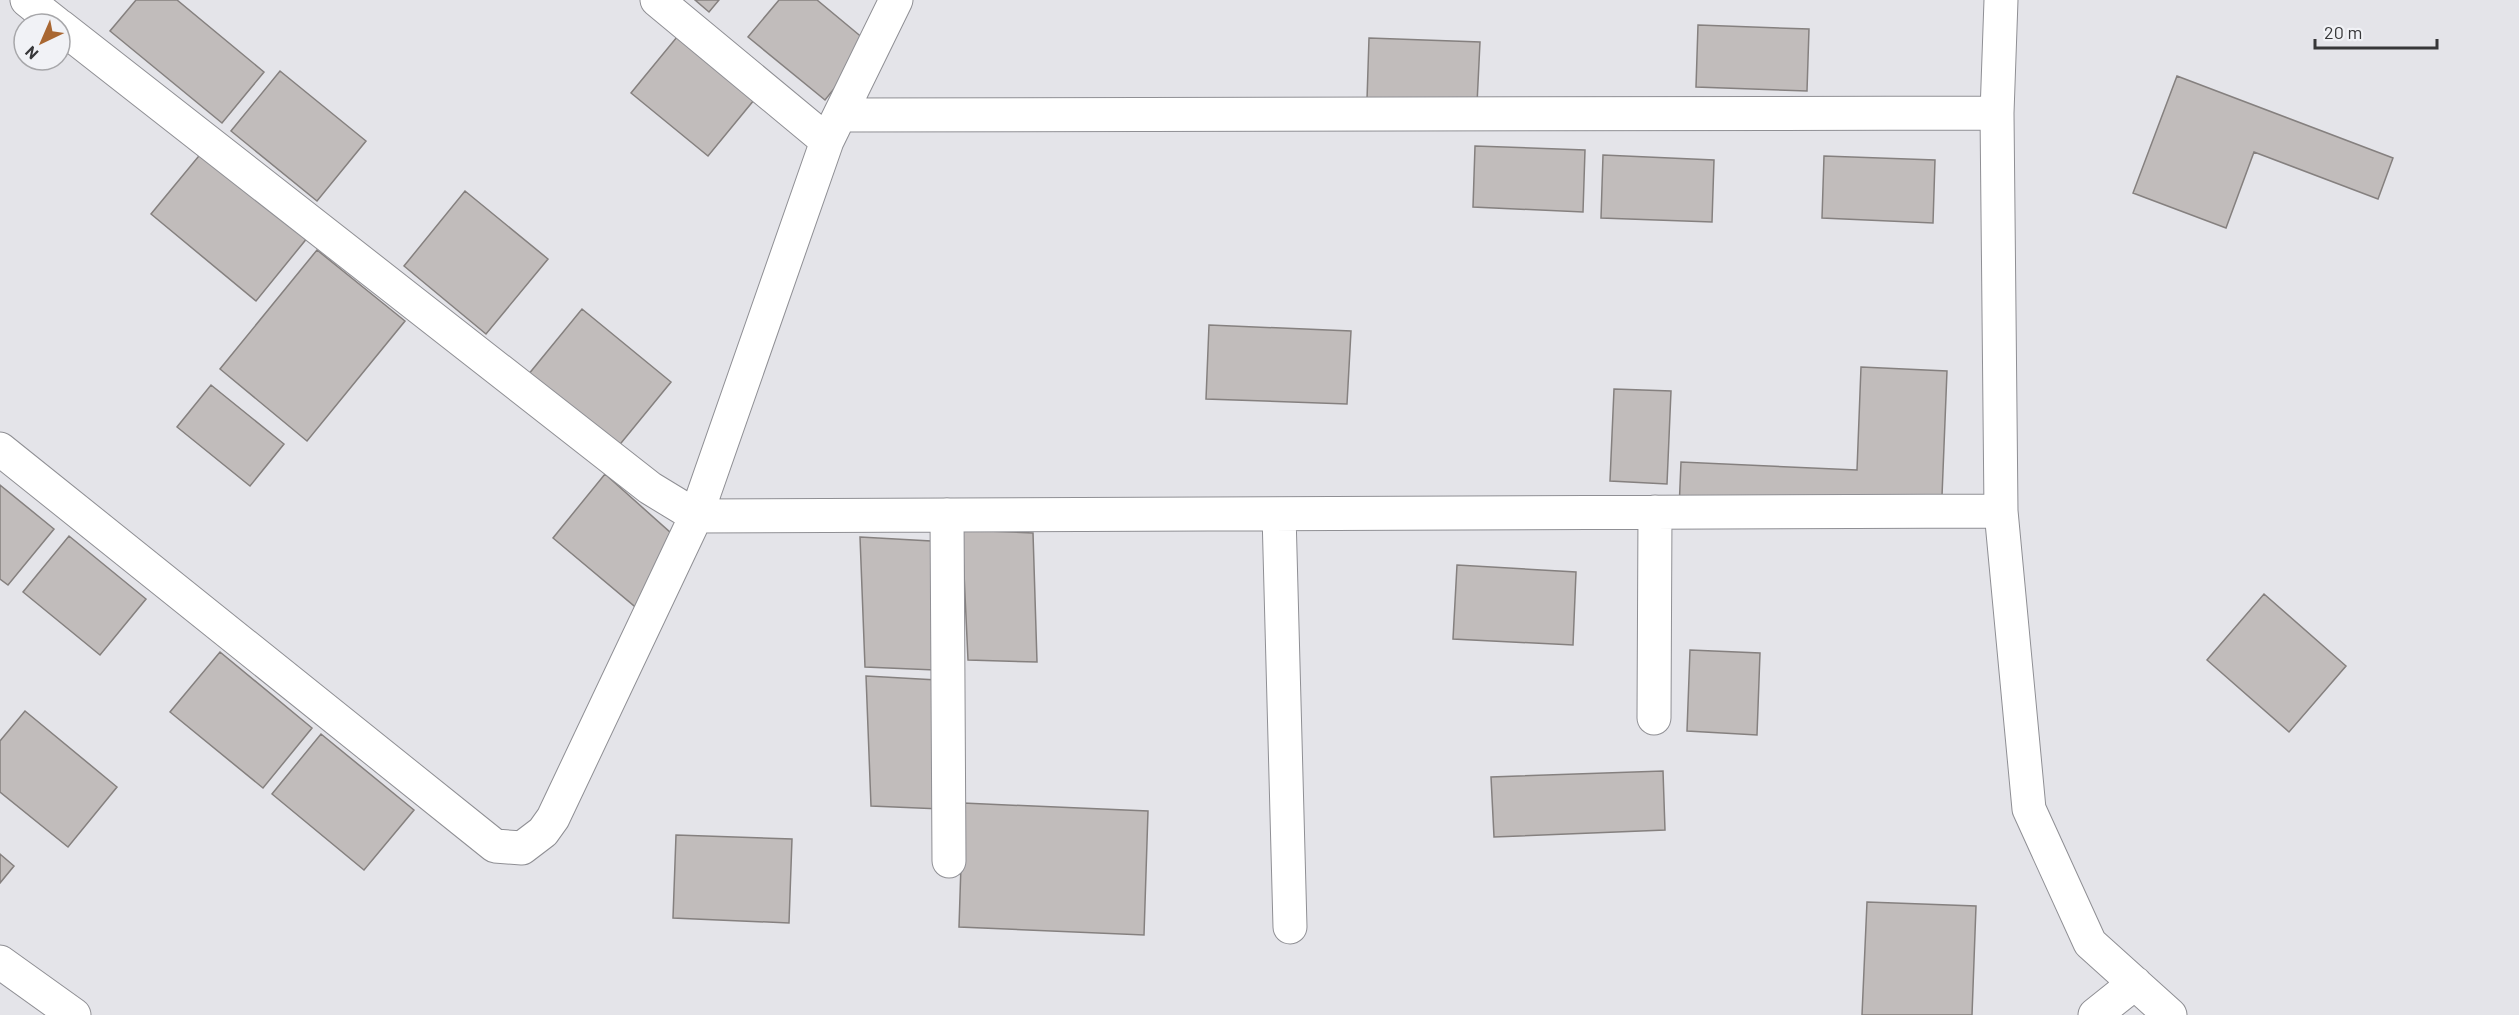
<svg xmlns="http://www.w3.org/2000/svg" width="2519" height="1015" viewBox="0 0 2519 1015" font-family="Barlow,sans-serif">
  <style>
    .building { fill: #c1bcbb; stroke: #85807f; stroke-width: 1.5 }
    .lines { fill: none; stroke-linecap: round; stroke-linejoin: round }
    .minor-casing { stroke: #8f8f94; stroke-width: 35 }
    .minor { stroke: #fff; stroke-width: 33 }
  </style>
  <rect width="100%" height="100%" fill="#e4e4e9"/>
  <path class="building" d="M136 0H177L264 72 222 123 110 31Z
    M695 0H719L709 12Z
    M779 0H817L870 44 825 100 748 37Z
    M1698 25 1809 29 1807 91 1696 87Z
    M677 37 754 100 708 156 631 93Z
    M1369 38 1480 42 1477 104 1367 100Z
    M280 71 366 141 317 201 231 131Z
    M2177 76 2393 158 2378 199 2254 152 2226 228 2133 193Z
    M1475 146 1585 150 1583 212 1473 207Z
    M203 151 308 237 256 301 151 214Z
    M1603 155 1714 160 1712 222 1601 218Z
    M1824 156 1935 160 1933 223 1822 218Z
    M465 191 548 259 486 334 404 266Z
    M317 250 405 321 307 441 220 369Z
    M582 309 671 382 617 448 528 375Z
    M1209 325 1351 331 1347 404 1206 399Z
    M1861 367 1947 371 1941 521 1679 510 1681 462 1857 470Z
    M211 385 284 444 250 486 177 427Z
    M1614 389 1671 391 1667 484 1610 481Z
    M605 474 681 542 639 610 553 538Z
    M0 485 54 529 8 585 0 579Z
    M962 530 1033 533 1037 662 968 660Z
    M69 536 146 599 100 655 23 592Z
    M860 537 931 541 935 670 865 667Z
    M1457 565 1576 572 1573 645 1453 639Z
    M2264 594 2346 666 2289 732 2207 660Z
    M1690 650 1760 653 1757 735 1687 731Z
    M220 652 312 728 263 788 170 712Z
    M866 676 937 680 941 809 871 806Z
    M25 711 117 787 68 847 0 792V741Z
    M321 734 414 810 364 870 272 794Z
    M1663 771 1665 830 1494 837 1491 777Z
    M963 803 1148 811 1144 935 959 927Z
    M676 835 792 839 789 923 673 918Z
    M0 854 14 866 0 883Z
    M1867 902 1976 906 1972 1015H1862Z"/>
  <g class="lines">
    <g class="minor-casing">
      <path id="minor" d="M27 0 57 24
        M657 0 827 141
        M2001 0 1997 113 2001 511 2029 809 2090 943 2170 1015
        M60 26 650 488 696 516 2001 511
        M840 115 1997 113
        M0 449 495 846 522 848 543 832 553 818 696 516 827 141 896 0
        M1279 514 1290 927
        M947 515 949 861
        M1654 718 1655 512
        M0 962 74 1015
        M2095 1015 2135 983"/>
    </g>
    <use href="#minor" class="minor"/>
  </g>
  <g transform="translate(42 42) rotate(224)"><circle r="28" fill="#f1f2f6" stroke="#a7a7aa" stroke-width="1.5"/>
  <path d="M0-4.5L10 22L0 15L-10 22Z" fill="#a96732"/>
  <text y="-9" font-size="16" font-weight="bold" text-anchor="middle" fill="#373739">N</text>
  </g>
  <path d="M2315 39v9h122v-9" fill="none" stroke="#373739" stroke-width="3"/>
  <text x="2324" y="39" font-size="18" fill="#373739" stroke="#f1f2f6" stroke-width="4.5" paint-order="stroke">20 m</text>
</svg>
